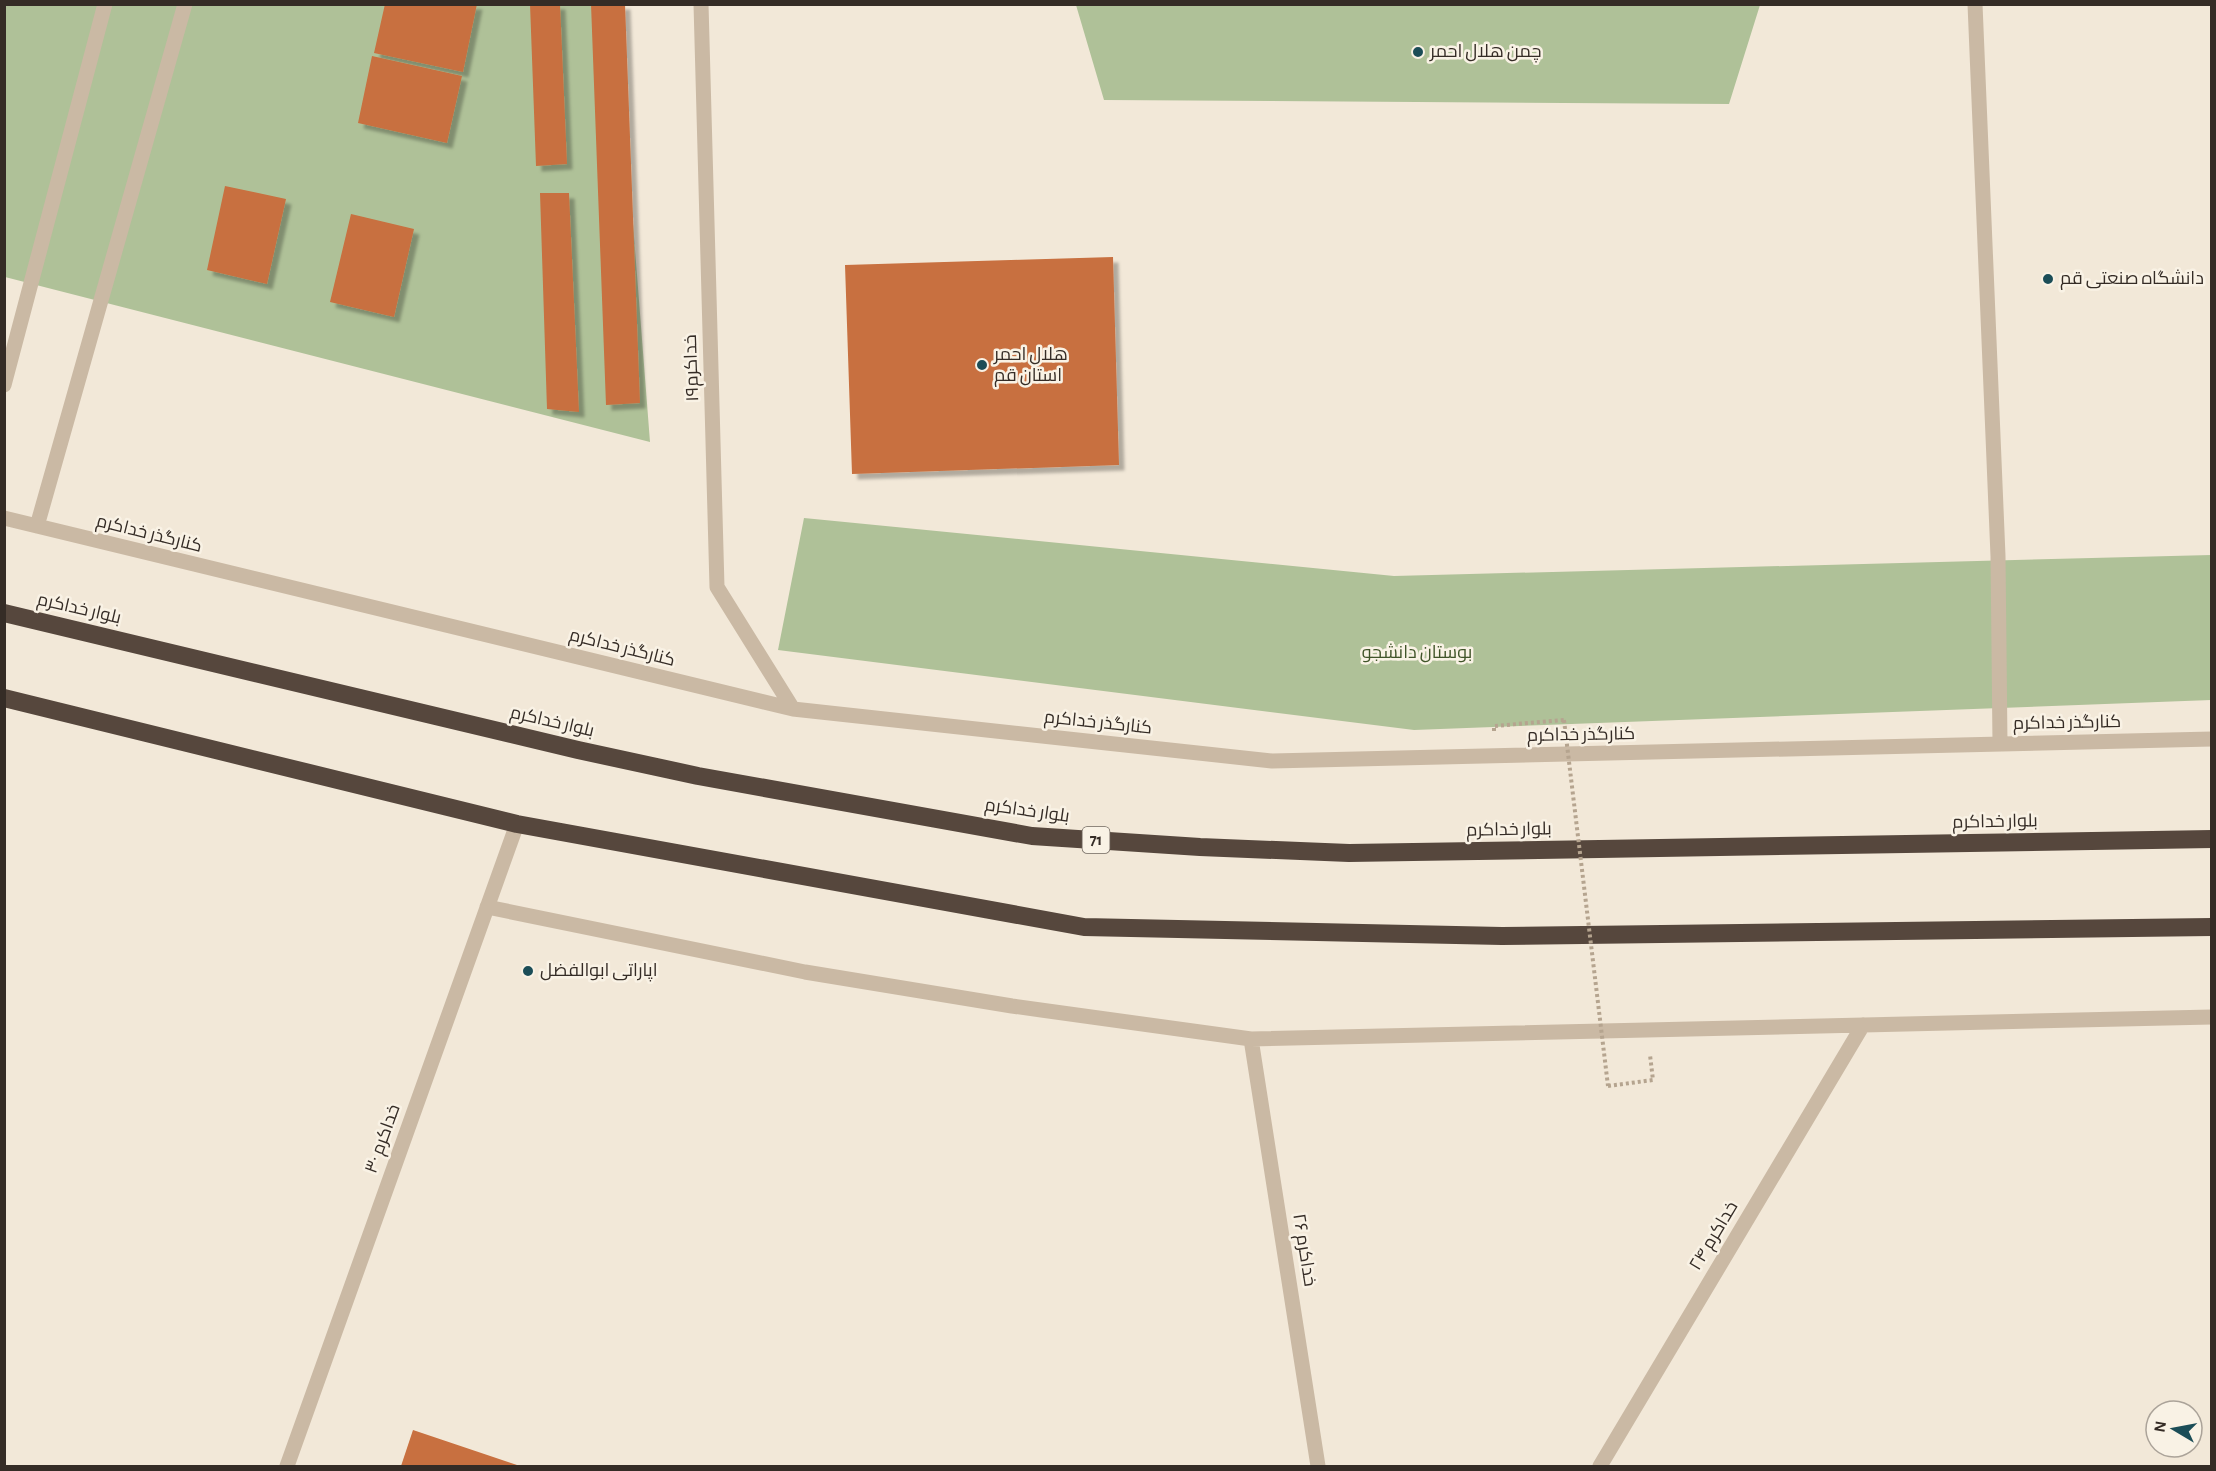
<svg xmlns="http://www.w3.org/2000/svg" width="2216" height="1471" viewBox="0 0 2216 1471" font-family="'Alegreya Sans',Cairo,sans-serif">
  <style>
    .green { fill: #afc198 }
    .building { fill: #c8703f; filter: url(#shadow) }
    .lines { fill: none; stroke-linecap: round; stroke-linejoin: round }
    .path { stroke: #b5a48f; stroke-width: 4; stroke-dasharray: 3 3; stroke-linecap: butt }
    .minor { stroke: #cab9a4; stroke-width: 15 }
    .highway { stroke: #56473d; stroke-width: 18 }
    .path-bridge { stroke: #b5a48f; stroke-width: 4; stroke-dasharray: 3 3; stroke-linecap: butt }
    .poi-dot { fill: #1b4d57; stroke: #f9f2e5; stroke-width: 2 }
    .labels { text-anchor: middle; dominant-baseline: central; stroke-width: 5; stroke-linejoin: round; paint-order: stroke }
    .shield { fill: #f9f2e5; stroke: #70675f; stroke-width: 1.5 }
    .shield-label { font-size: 16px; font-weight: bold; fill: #352c26 }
    .poi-label { font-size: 18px; fill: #352c26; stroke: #f9f2e5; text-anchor: start }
    .street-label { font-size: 18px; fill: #352c26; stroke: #f9f2e5 }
    .park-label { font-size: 18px; fill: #405429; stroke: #f9f2e5 }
  </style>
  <defs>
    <filter id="shadow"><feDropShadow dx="5.5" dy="5.5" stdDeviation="1.5" flood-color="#0004"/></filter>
  </defs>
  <rect width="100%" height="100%" fill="#f2e8d8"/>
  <path class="green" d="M4 5H616L650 442 5 277Z
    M1076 5V4L1760 5 1729 104 1104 100Z
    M804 518 1394 576 2211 555V700L1414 730 778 650Z"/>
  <path class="building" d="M385 4H477L463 72 374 53Z
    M530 4H560L567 164 536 166Z
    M591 4H625L640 403 606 405Z
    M372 56 462 76 447 143 358 123Z
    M225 186 286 199 267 284 207 270Z
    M540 193H569L579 412 547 409Z
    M351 214 414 229 394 317 330 302Z
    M1113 257 1119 465 852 474 845 265Z
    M413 1430 520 1466H401Z"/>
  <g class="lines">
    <path class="path" d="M1494 731V726L1564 720
      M1608 1086 1653 1080 1650 1055"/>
    <path class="minor" d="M701 4 717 587 793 709
      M1975 4 1998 556 2000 744
      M4 385 105 4
      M4 518 793 709 1272 761 2212 739
      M37 526 185 4
      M487 907 805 972 1012 1006 1251 1039 2212 1017
      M1251 1039 1318 1466
      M287 1466 517 824
      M1600 1466 1863 1025"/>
    <path class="highway" d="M4 613 578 750 698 776 1032 836 1200 847 1349 853 2212 839
      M4 698 517 824 1084 927 1502 936 2212 927"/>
    <path class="path-bridge" d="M1564 720 1608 1086"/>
  </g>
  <g class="poi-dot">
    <circle cx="1418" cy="52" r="6"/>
    <circle cx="2048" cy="279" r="6"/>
    <circle cx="982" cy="365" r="6"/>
    <circle cx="528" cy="971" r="6"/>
  </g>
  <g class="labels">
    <rect class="shield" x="1082.5" y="827" width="27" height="26" rx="4.5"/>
    <g class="shield-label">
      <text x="1096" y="840">71</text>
    </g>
    <g class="poi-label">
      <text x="1430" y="52">چمن هلال احمر</text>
      <text x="2060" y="279">دانشگاه صنعتی قم</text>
      <text x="994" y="355">هلال احمر<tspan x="994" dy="21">استان قم</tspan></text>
      <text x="540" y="971">اپاراتی ابوالفضل</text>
    </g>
    <g class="street-label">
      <text transform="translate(692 368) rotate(-92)">۱۹خداکرم</text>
      <text transform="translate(149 534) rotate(14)">کنارگذر خداکرم</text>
      <text transform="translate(79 609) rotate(13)">بلوار خداکرم</text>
      <text transform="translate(622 648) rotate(14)">کنارگذر خداکرم</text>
      <text transform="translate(552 722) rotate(13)">بلوار خداکرم</text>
      <text transform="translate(1098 723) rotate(6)">کنارگذر خداکرم</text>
      <text transform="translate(2067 723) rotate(-1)">کنارگذر خداکرم</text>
      <text transform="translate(1581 735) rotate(-1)">کنارگذر خداکرم</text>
      <text transform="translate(1027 811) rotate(8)">بلوار خداکرم</text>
      <text transform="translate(1995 822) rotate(-1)">بلوار خداکرم</text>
      <text transform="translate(1509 830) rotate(-1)">بلوار خداکرم</text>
      <text transform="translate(383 1139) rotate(-70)">خداکرم ۳۰</text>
      <text transform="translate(1714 1236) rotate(-59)">۲۴ خداکرم</text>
      <text transform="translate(1304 1250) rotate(81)">۲۶ خداکرم</text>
    </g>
    <g class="park-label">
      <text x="1417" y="653">بوستان دانشجو</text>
    </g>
  </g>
  <rect width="2216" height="1471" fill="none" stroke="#352c26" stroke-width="12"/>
  <g transform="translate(2174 1429) rotate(280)"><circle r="28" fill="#f9f2e5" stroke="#aba399" stroke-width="1.5"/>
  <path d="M0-4.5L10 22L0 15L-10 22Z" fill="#1b4d57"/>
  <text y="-9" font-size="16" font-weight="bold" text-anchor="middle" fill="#352c26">N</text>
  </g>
</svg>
